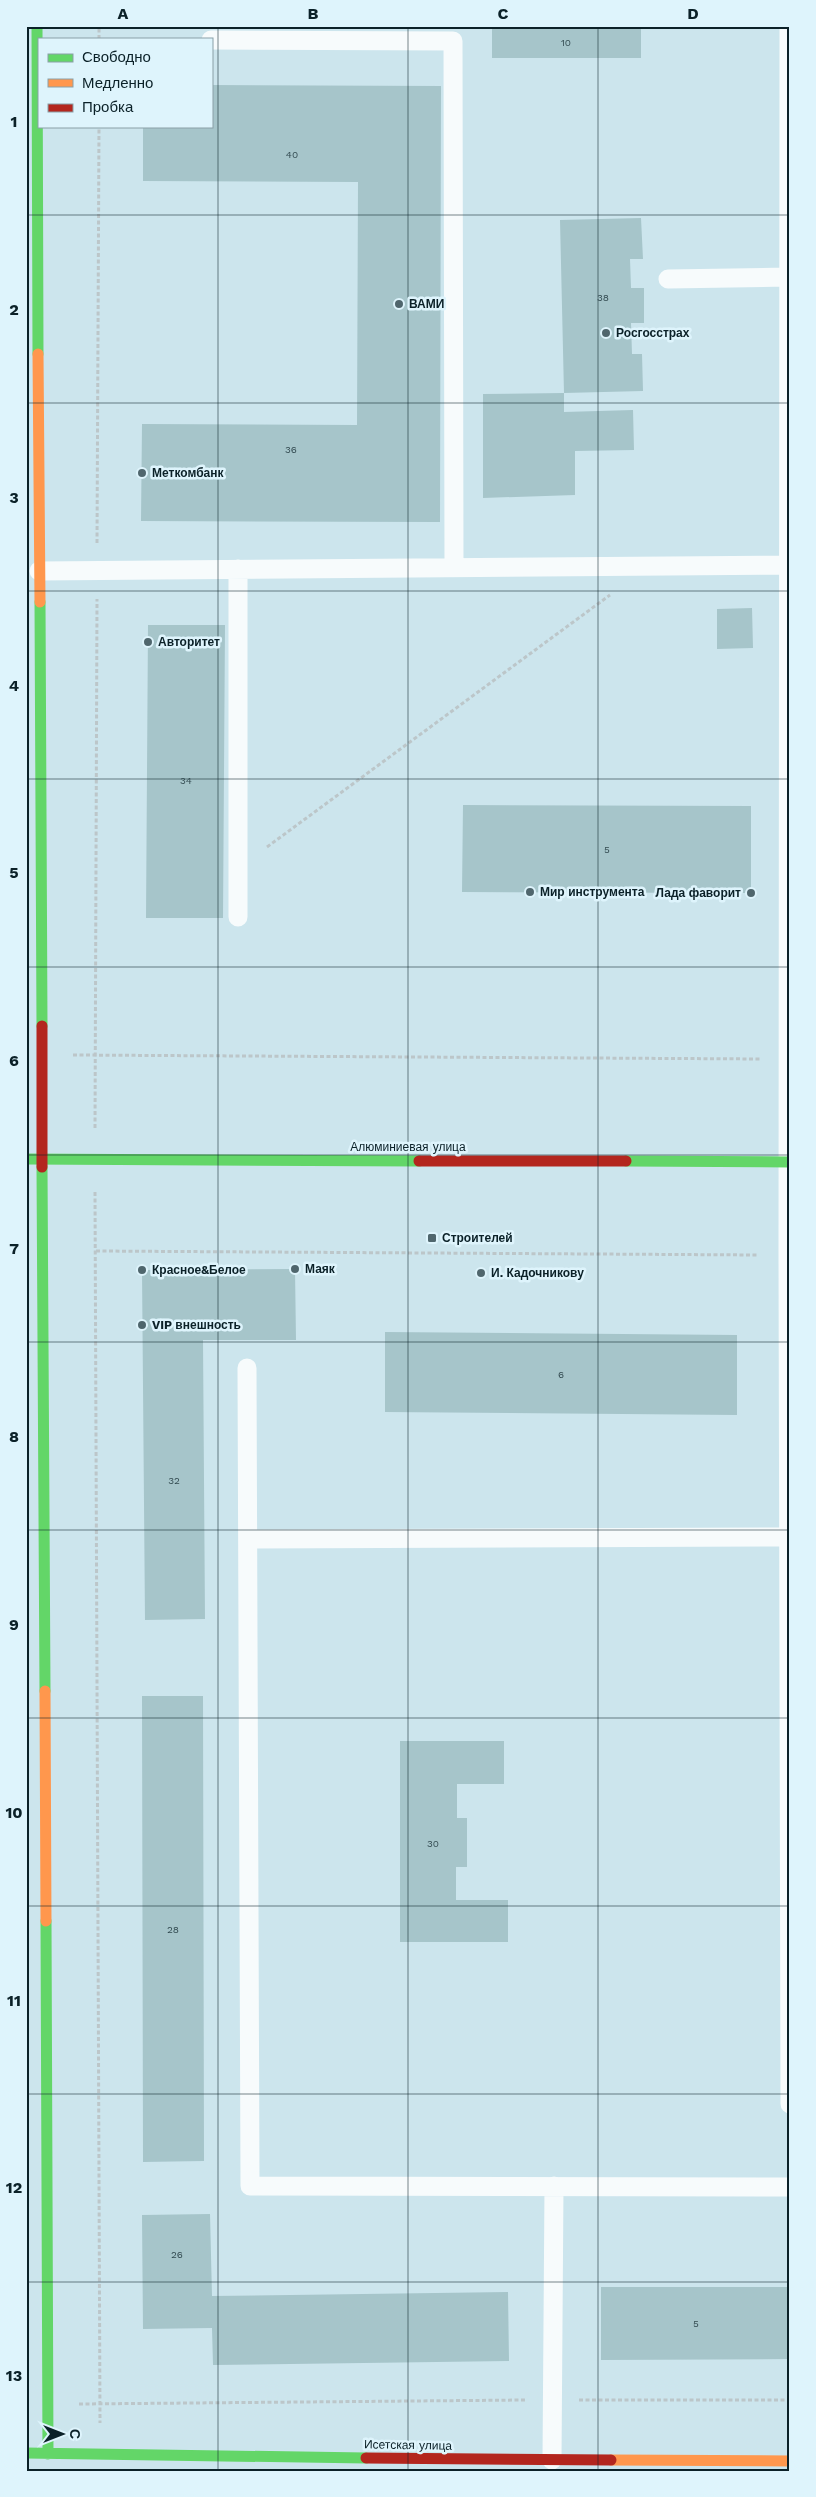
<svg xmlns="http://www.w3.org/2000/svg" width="816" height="2497" viewBox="0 0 816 2497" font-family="'Work Sans',sans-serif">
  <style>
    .building { fill: #a6c5ca }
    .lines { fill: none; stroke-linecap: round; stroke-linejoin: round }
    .path { stroke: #bcc6c9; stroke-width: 3; stroke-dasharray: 4 2.5; stroke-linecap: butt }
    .lane { stroke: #f7fbfc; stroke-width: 19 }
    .fast { stroke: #63d668; stroke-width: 11 }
    .slow { stroke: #ff974d; stroke-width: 11 }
    .jam { stroke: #b3261e; stroke-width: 11 }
    .grid { fill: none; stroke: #0b2128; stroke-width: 1; stroke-opacity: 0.55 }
    .poi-dot { fill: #4f666d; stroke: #def4fc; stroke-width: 2 }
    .labels { text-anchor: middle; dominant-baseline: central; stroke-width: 5; stroke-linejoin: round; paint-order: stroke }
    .number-label { font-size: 10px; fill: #324a50 }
    .poi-label { font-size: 12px; font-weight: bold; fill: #0b2128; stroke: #def4fc; text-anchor: start }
    .street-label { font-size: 12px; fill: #0b2128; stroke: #def4fc }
    .neatline { fill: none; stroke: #0b2128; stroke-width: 2 }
    .grid-label { font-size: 16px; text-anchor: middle; font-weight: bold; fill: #0b2128 }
  </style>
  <rect width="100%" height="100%" fill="#cce5ed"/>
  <path class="building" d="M492 26H641V58H492Z
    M211 85 441 86 440 522 141 521 142 424 357 425 358 182 143 181V126H211Z
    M641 218 643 259H630L631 288H644V323H631L632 354H642L643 391 564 393 560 220Z
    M564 393V412L633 410 634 450 575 451V495L483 498V394Z
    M752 608 753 648 717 649V609Z
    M148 625H225L223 918H146Z
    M463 805 751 806V893L462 892Z
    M295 1269 296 1340H203L205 1619 145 1620 142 1270Z
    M385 1332 737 1335V1415L385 1412Z
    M142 1696H203L204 2161 143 2162Z
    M400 1741H504V1784H457V1818H467V1867H456V1900H508V1942H400Z
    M210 2214 212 2296 508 2292 509 2361 213 2365 212 2328 143 2329 142 2215Z
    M601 2287H790V2359L601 2360Z"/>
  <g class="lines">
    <path class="path" d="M99 39V26
      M97 543 99 126
      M267 847 610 595
      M73 1055 762 1059
      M95 1128 97 599
      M95 1192 100 2423
      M96 1251 759 1255
      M579 2400H790
      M79 2404 525 2400"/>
    <path class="lane" d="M789 26 788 1255 790 2104
      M211 40 453 41 454 567
      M668 279 788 277
      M238 569V917
      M39 571 790 565
      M247 1368 250 2186 790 2187
      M248 1539 790 1537
      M552 2460 554 2186"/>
    <path class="fast" d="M37 26 38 354
      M40 602 42 1026
      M26 1159 419 1161
      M626 1161 790 1162
      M42 1167 45 1691
      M46 1921 48 2454
      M26 2453 366 2458"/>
    <path class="slow" d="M38 354 40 602
      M45 1691 46 1921
      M611 2460 790 2461"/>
    <path class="jam" d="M42 1026V1167
      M419 1161H626
      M366 2458 611 2460"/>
  </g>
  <path class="grid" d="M218 26V2471M408 26V2471M598 26V2471M26 215H790M26 403H790M26 591H790M26 779H790M26 967H790M26 1155H790M26 1342H790M26 1530H790M26 1718H790M26 1906H790M26 2094H790M26 2282H790"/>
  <g class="poi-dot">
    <circle cx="399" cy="304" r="5"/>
    <circle cx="606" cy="333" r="5"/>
    <circle cx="142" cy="473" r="5"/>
    <circle cx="148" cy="642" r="5"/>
    <circle cx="530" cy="892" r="5"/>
    <circle cx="751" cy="893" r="5"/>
    <rect x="427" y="1233" width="10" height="10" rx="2.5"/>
    <circle cx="295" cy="1269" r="5"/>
    <circle cx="142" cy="1270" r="5"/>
    <circle cx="481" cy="1273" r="5"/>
    <circle cx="142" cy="1325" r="5"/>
  </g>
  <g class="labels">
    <g class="number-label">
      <text x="566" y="42">10</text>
      <text x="292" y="154">40</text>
      <text x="603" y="297">38</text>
      <text x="291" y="449">36</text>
      <text x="186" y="780">34</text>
      <text x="607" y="849">5</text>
      <text x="561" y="1374">6</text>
      <text x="174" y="1480">32</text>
      <text x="433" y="1843">30</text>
      <text x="173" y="1929">28</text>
      <text x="177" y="2254">26</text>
      <text x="696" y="2323">5</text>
    </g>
    <g class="poi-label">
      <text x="409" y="304">ВАМИ</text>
      <text x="616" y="333">Росгосстрах</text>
      <text x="152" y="473">Меткомбанк</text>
      <text x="158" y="642">Авторитет</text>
      <text x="540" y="892">Мир инструмента</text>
      <text x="741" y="893" text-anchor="end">Лада фаворит</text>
      <text x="442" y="1238">Строителей</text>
      <text x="305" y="1269">Маяк</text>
      <text x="152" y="1270">Красное&amp;Белое</text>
      <text x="491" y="1273">И. Кадочникову</text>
      <text x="152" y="1325">VIP внешность</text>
    </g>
    <g class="street-label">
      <text x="408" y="1147">Алюминиевая улица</text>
      <text transform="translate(408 2445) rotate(1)">Исетская улица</text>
    </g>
  </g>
  <rect width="816" height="2497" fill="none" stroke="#def4fc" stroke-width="55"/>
  <rect x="38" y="38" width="175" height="90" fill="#def4fc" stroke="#8aa0a7"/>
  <rect x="48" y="54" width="25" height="8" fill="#63d668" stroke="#8aa0a7"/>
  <text x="82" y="62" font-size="15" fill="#0b2128">Свободно</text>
  <rect x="48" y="79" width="25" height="8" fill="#ff974d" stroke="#8aa0a7"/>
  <text x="82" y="88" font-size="15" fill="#0b2128">Медленно</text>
  <rect x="48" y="104" width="25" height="8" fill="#b3261e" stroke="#8aa0a7"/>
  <text x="82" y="112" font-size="15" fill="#0b2128">Пробка</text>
  <g transform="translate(62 2434) rotate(90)" stroke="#def4fc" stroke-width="4" paint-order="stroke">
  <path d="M0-4L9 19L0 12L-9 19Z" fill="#0b2128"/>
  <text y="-8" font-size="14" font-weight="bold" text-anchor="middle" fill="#0b2128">С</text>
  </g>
  <rect x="28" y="28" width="760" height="2442" class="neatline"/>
  <g class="grid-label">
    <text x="123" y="19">A</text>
    <text x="313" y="19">B</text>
    <text x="503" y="19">C</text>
    <text x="693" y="19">D</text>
    <text x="14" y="127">1</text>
    <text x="14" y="315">2</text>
    <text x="14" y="503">3</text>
    <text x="14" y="691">4</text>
    <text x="14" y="878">5</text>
    <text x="14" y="1066">6</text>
    <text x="14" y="1254">7</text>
    <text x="14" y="1442">8</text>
    <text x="14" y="1630">9</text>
    <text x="14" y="1818">10</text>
    <text x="14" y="2006">11</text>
    <text x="14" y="2193">12</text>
    <text x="14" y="2381">13</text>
  </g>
</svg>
